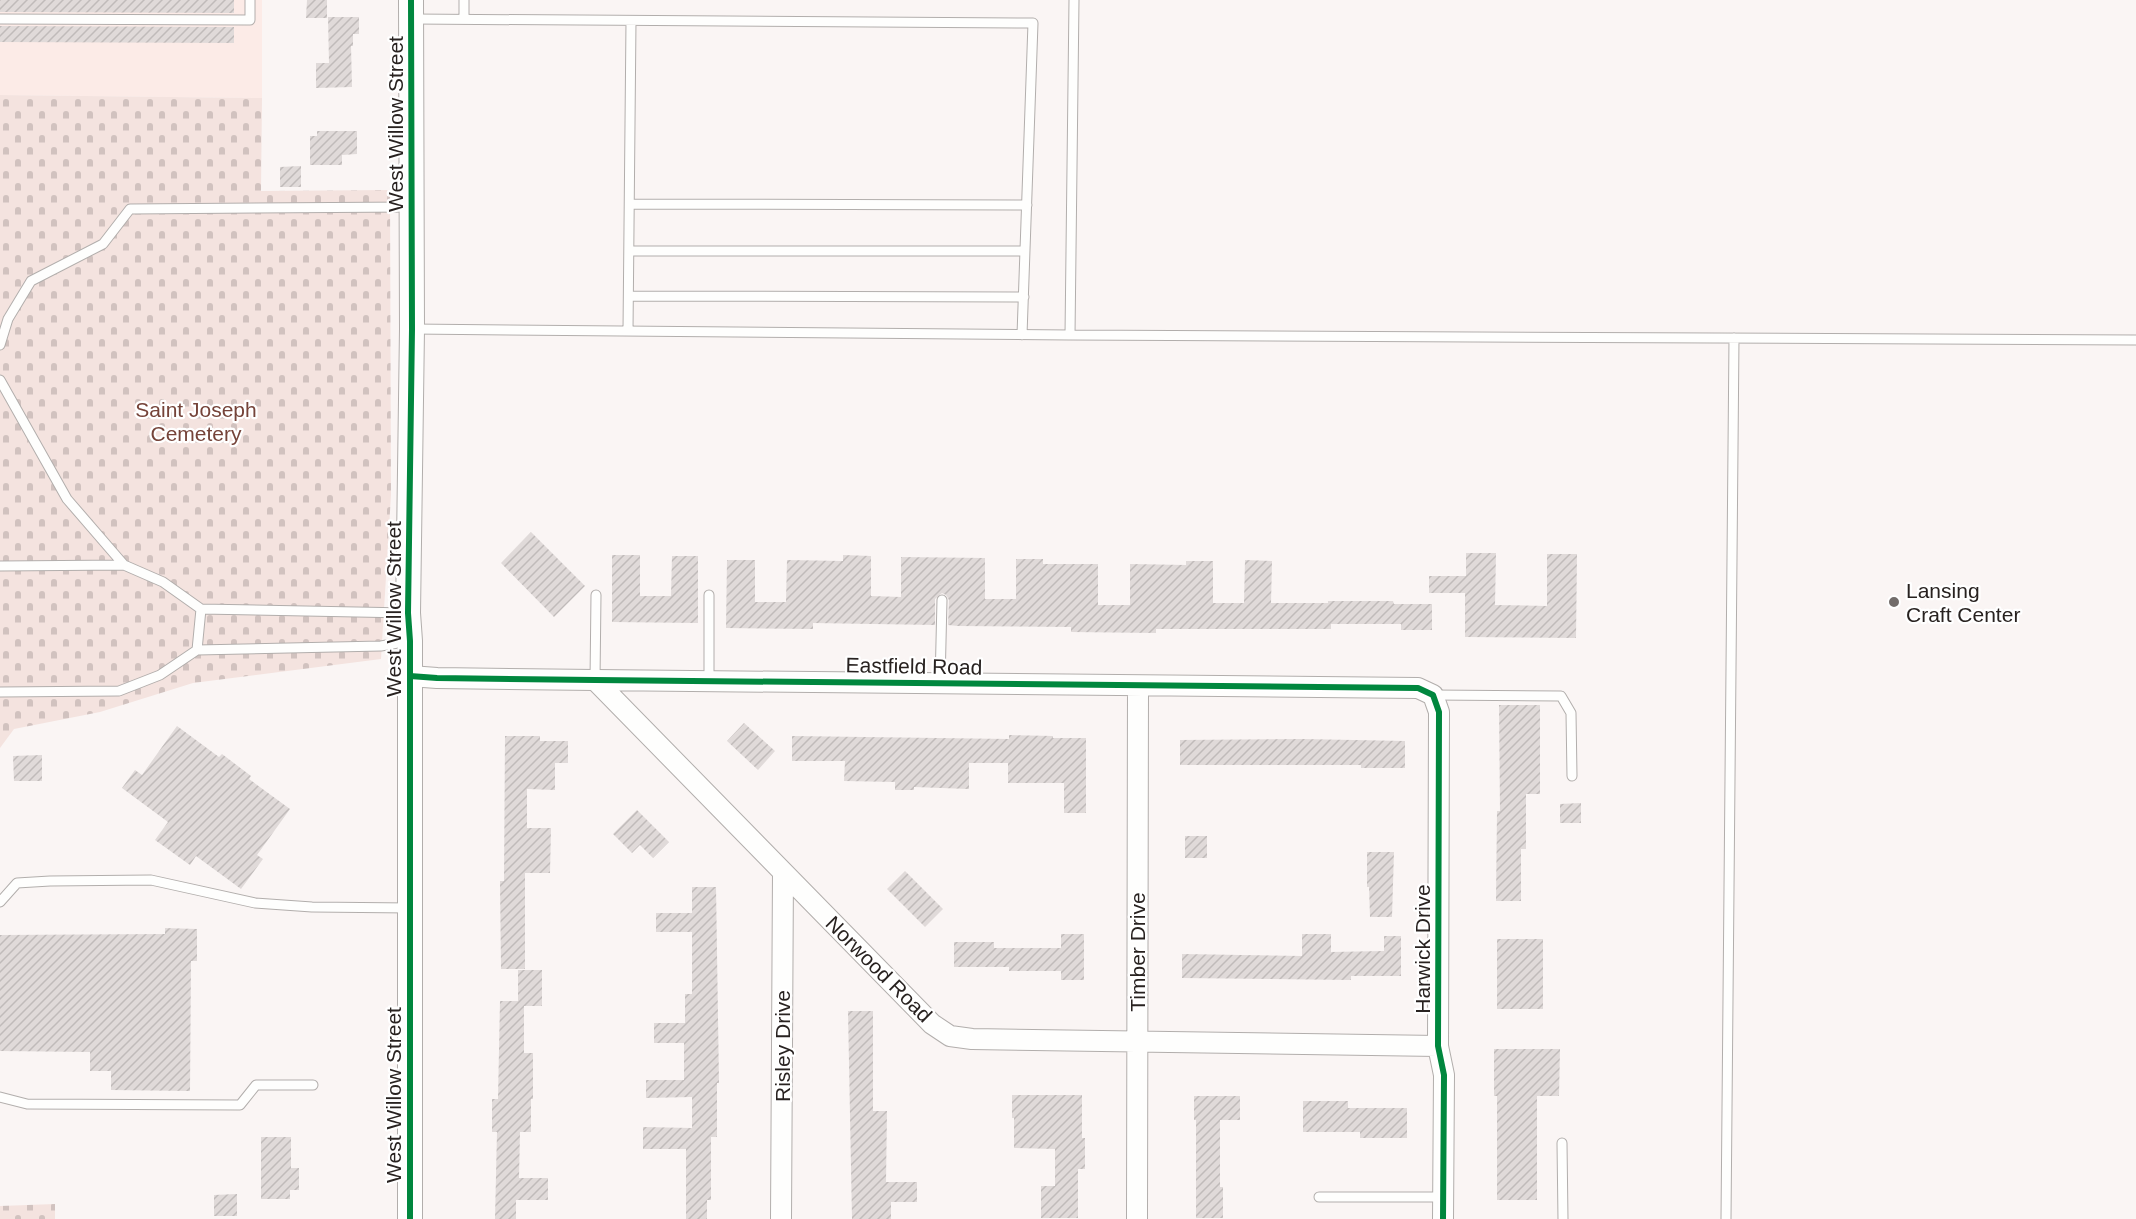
<svg xmlns="http://www.w3.org/2000/svg" width="2136" height="1219" viewBox="0 0 2136 1219" font-family="Arial,sans-serif">
  <style>
    .built { fill: #fcebe7 }
    .cemetery { fill: url(#cemetery-stones) }
    .building { fill: url(#building-hatch) }
    .lines { fill: none; stroke-linecap: round; stroke-linejoin: round }
    .service-casing { stroke: #b2aeac; stroke-width: 11 }
    .minor-casing { stroke: #b2aeac; stroke-width: 22 }
    .tertiary-casing { stroke: #b2aeac; stroke-width: 26 }
    .service { stroke: #fefefd; stroke-width: 9 }
    .minor { stroke: #fefefd; stroke-width: 20 }
    .tertiary { stroke: #fefefd; stroke-width: 24 }
    .cycleway-casing { stroke: #fff; stroke-width: 10 }
    .cycleway { stroke: #00873e; stroke-width: 6 }
    .poi-dot { fill: #726c6a; stroke: #fff; stroke-width: 2 }
    .labels { text-anchor: middle; dominant-baseline: central; stroke-width: 4.5; stroke-linejoin: round; paint-order: stroke }
    .street-label { font-size: 21px; fill: #282220; stroke: #fff }
    .park-label { font-size: 21px; fill: #754339; stroke: #fff }
    .poi-label { font-size: 21px; fill: #282220; stroke: #fff; text-anchor: start }
  </style>
  <defs>
    <pattern id="cemetery-stones" width="16" height="16" patternUnits="userSpaceOnUse" patternTransform="scale(1.5)"><rect width="16" height="16" fill="#f4e3df"/><path d="M2 7V4a2 2 0 0 1 4 0v3zM10 15v-3a2 2 0 0 1 4 0v3z" fill="#d1c2bf"/></pattern>
    <pattern id="building-hatch" width="6" height="6" patternUnits="userSpaceOnUse" patternTransform="scale(1.5)"><rect width="6" height="6" fill="#e0dad9"/><path d="M-1 1l2-2M0 6l6-6M5 7l2-2" fill="none" stroke="#c0bbba"/></pattern>
  </defs>
  <rect width="100%" height="100%" fill="#faf5f4"/>
  <path class="built" d="M0 0H262V98L0 95Z"/>
  <path class="cemetery" d="M0 95 262 98 261 191 390 190 391 495 381 659 193 683 100 712 14 729 0 748Z
    M55 1204V1219H0V1206Z"/>
  <path class="building" d="M0 0H234V13L0 12Z
    M307 0H327V18H306Z
    M328 17H359V34H353V46H351L352 87 316 88V63H329Z
    M0 26 234 27V43L0 42Z
    M317 131H357V154L342 155V165H310V136H317Z
    M301 166V187H280V167Z
    M531 532 585 586 554 617 501 563Z
    M1466 553H1496L1495 605 1547 606V554H1577L1576 638 1465 637V593H1429V576H1466Z
    M612 555H640V596H671L672 556H698V623L612 622Z
    M843 555 871 556V596L901 597V557L985 558V599H1016V559H1043V564H1098V605H1130V564L1186 565V561H1213V603H1244L1245 560 1272 561 1271 603H1328V601H1393L1394 604H1432V630H1401V624H1331V629H1156V633L1071 632V627L958 626 948 625 949 600 946 595 942 593 935 599V625L813 623V629L726 628 727 560H755V602H786L787 560 843 561Z
    M1499 705H1540V794H1526V849H1521V901H1496L1497 811H1500Z
    M744 723 775 751 758 770 727 741Z
    M177 726 219 757 222 754 251 776 249 779 290 809 257 855 263 859 241 889 196 856 190 865 155 840 168 822 122 788 135 770 142 775Z
    M1009 735 1053 736V738H1086V813H1064V783H1008V763H969V789L914 787V790H895V782L844 781 845 761H792V736L1009 739Z
    M505 736H540V741H568V763H555V790L527 789V828H551L550 873H525V969H501L500 881H504Z
    M1302 739 1405 741V768H1361V765H1180V740Z
    M42 755V781H14L13 756Z
    M1581 803V823H1560V804Z
    M637 810 669 842 653 858 640 845 632 853 613 834Z
    M1185 836H1207V858H1185Z
    M1367 852H1394L1392 917H1370L1369 887H1367Z
    M905 871 943 909 925 927 887 889Z
    M692 887H716L719 1083H717V1137H711V1200H707V1219H686V1149H643V1127L692 1128V1097L646 1098V1080H684V1043H654V1023H685V994H692V932H656V913H692Z
    M165 928 197 929V961H191L190 1091 111 1090V1071H90V1052L0 1051V935L165 934Z
    M1061 934H1084V980H1061V971H1009V967H954V942H994V948H1061Z
    M1302 934H1331V952L1384 951V936H1401V976H1351V980L1182 978V954L1302 956Z
    M1497 939H1543V1009H1497Z
    M518 970H542V1006H524V1053H533V1099H531V1132H520L519 1178H548V1200H516V1219H495L497 1132H492V1099H498L500 1001H518Z
    M848 1011H873V1111H887L886 1182H917V1202H891V1219H852Z
    M1494 1049H1560L1559 1096H1537V1200H1497V1096H1494Z
    M1012 1095H1082V1138H1085V1169H1078V1218H1041V1186H1055V1149L1014 1148V1118H1012Z
    M1194 1096H1240V1120H1220V1187H1223V1218H1196V1120H1194Z
    M1303 1101H1348V1108H1407V1138H1360V1132H1303Z
    M261 1137H291V1168H299V1190H290V1199H261Z
    M237 1194V1216H214V1195Z"/>
  <g class="lines">
    <g class="service-casing">
      <path id="service" d="M1074 0 1070 335 2136 340
        M0 19 250 20V0
        M413 19 1033 23 1022 335
        M464 19V0
        M630 204 1027 205
        M629 251H1025
        M629 296 1024 297
        M412 329 1070 335
        M628 331 631 21
        M0 345 8 319 31 281 103 244 130 209 411 207
        M0 380 67 499 124 565 163 582 201 609 408 613
        M0 566 124 565
        M709 595V681
        M197 650 201 609
        M595 680 596 595
        M940 683 942 600
        M0 692 119 691 160 675 197 650 381 646 409 641
        M1433 695 1561 696 1571 713 1572 776
        M0 902 17 883 50 881 151 880 255 903 312 907 410 908
        M0 1097 27 1104 240 1105 256 1085H313
        M1562 1143 1563 1219
        M1319 1197H1443
        M1726 1219 1734 338"/>
    </g>
    <g class="minor-casing">
      <path id="minor" d="M410 676 437 678 595 680 1418 688 1433 695 1439 712 1438 1046 1444 1075 1443 1219
        M595 680 932 1024 950 1036 972 1039 1438 1046
        M781 1219 783 872
        M1137 1219 1138 686"/>
    </g>
    <g class="tertiary-casing">
      <path id="tertiary" d="M410 1219V641L408 613 412 329 411 0"/>
    </g>
    <use href="#service" class="service"/>
    <use href="#minor" class="minor"/>
    <use href="#tertiary" class="tertiary"/>
    <g class="cycleway-casing">
      <path id="cycleway" d="M410 676 437 678 595 680 1418 688 1433 695 1439 712 1438 1046 1444 1075 1443 1219
        M410 1219V641L408 613 412 329 411 0"/>
    </g>
    <use href="#cycleway" class="cycleway"/>
  </g>
  <circle class="poi-dot" cx="1894" cy="602" r="6"/>
  <g class="labels">
    <g class="street-label">
      <text transform="translate(395 124) rotate(-90)">West Willow Street</text>
      <text transform="translate(393 609) rotate(-90)">West Willow Street</text>
      <text transform="translate(914 666) rotate(1)">Eastfield Road</text>
      <text transform="translate(1422 949) rotate(-90)">Harwick Drive</text>
      <text transform="translate(1137 952) rotate(-90)">Timber Drive</text>
      <text transform="translate(879 969) rotate(45)">Norwood Road</text>
      <text transform="translate(782 1046) rotate(-90)">Risley Drive</text>
      <text transform="translate(393 1095) rotate(-90)">West Willow Street</text>
    </g>
    <g class="park-label">
      <text x="196" y="409">Saint Joseph<tspan x="196" dy="24">Cemetery</tspan></text>
    </g>
    <g class="poi-label">
      <text x="1906" y="590">Lansing<tspan x="1906" dy="24">Craft Center</tspan></text>
    </g>
  </g>
</svg>
